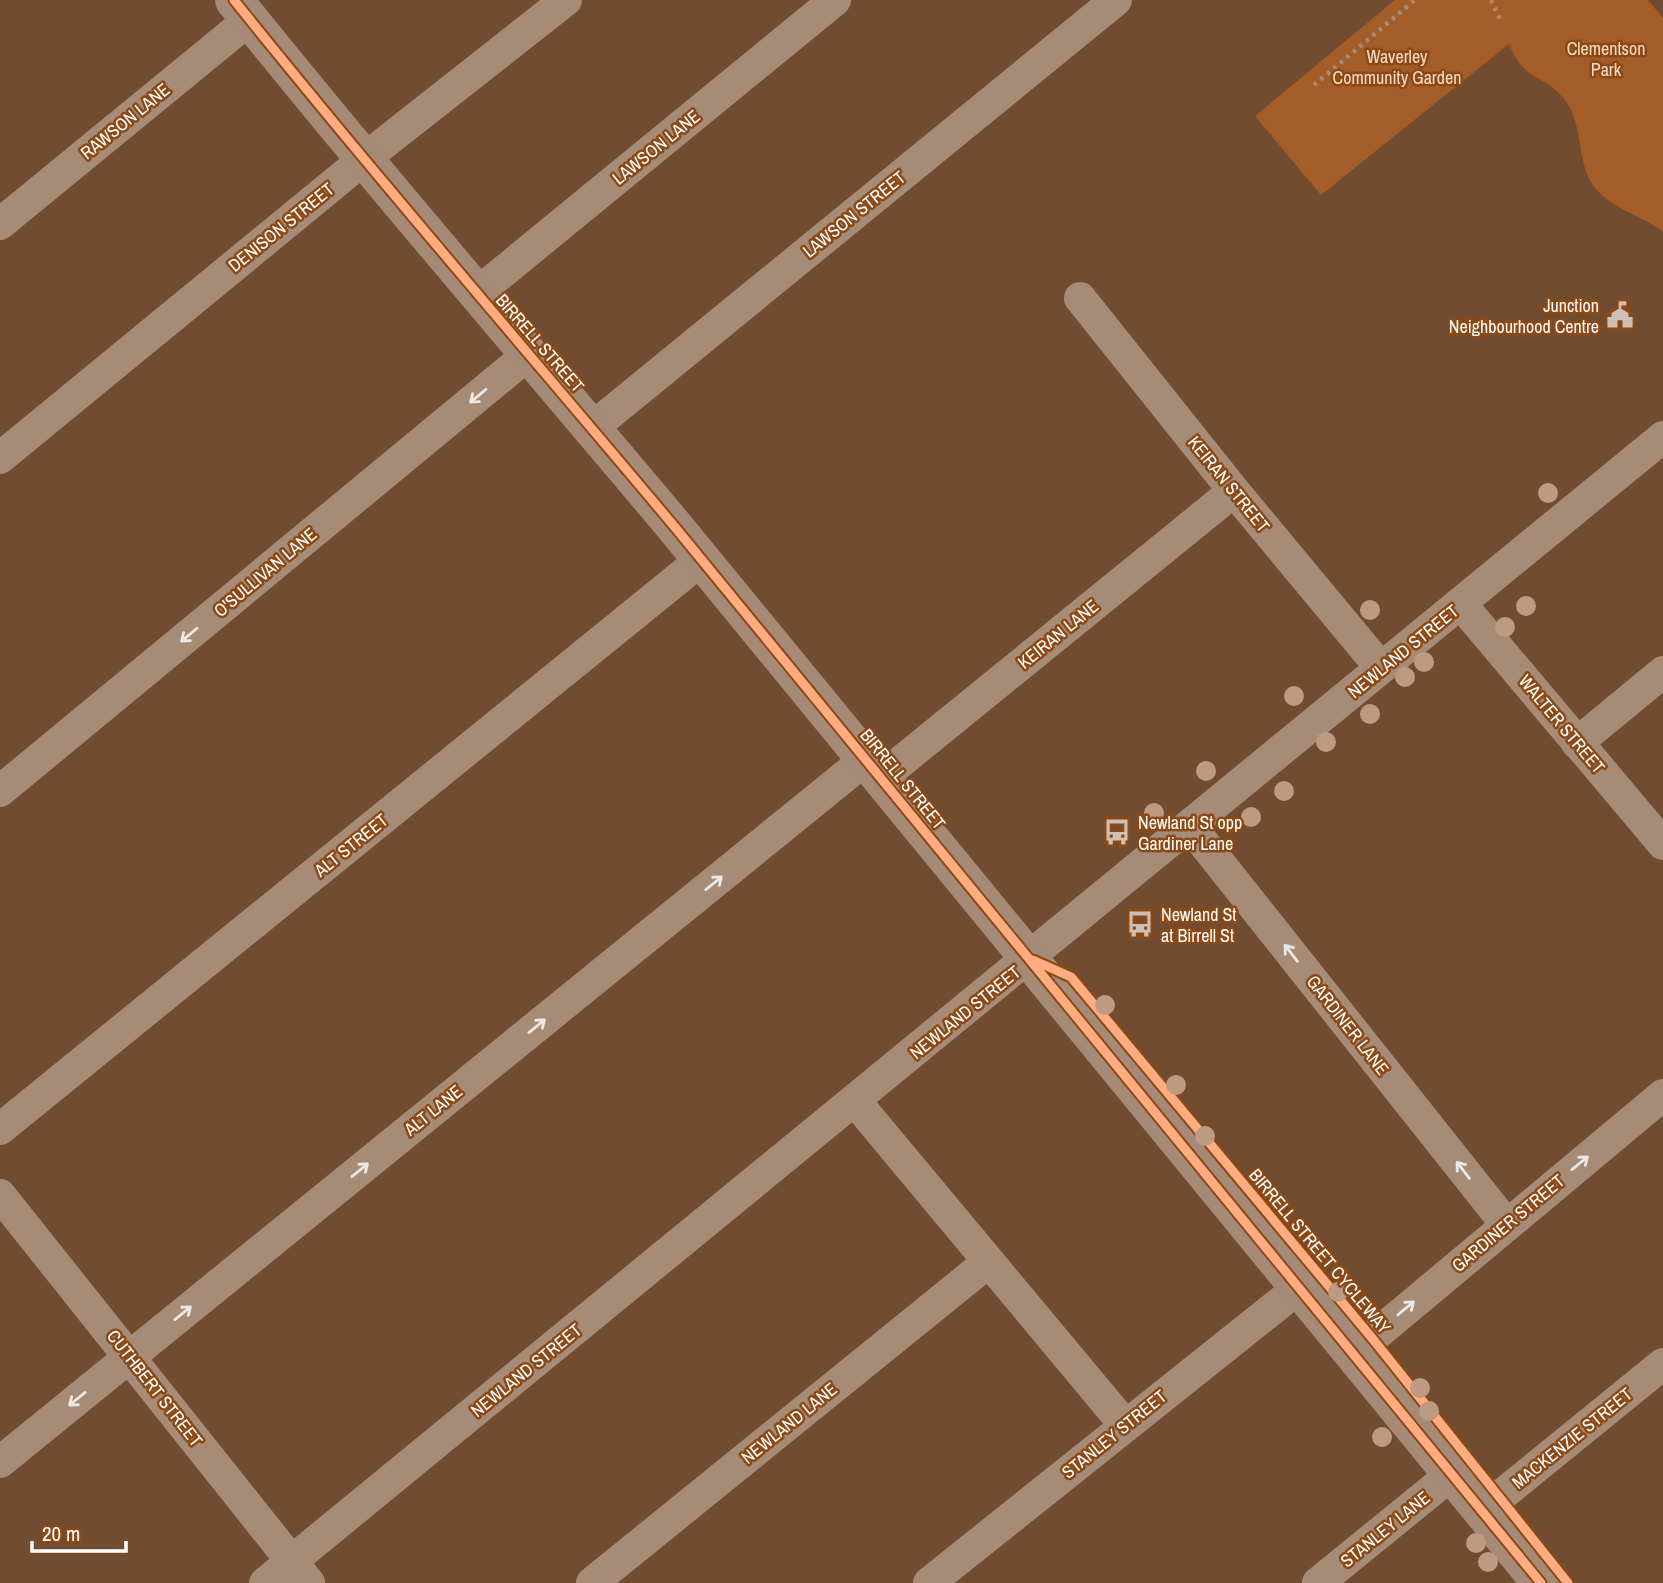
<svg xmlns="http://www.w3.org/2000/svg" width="1663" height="1583" viewBox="0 0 1663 1583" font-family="'Archivo Narrow',sans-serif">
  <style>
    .green { fill: #a45c28 }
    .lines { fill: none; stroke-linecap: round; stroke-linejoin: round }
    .path { stroke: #a68c77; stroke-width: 4.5; stroke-dasharray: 3.5 5; stroke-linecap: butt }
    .minor { stroke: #a68c77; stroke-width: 32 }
    .major { stroke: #a58a77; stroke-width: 38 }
    .cycleway-casing { stroke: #8d4915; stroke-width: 13 }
    .cycleway { stroke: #ffac80; stroke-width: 9 }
    .tree { fill: #bd9b82 }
    .oneway { stroke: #ede8e4 }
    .labels { text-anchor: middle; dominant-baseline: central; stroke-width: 5; stroke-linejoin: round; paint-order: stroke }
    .park-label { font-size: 18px; fill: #fbdcc5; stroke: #8d4915 }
    .street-label { font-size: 18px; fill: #fff; stroke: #8d4915 }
    .poi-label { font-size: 18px; fill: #fff; stroke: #8d4915; text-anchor: start }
  </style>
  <rect width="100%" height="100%" fill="#724c30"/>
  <path class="green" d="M1395 0H1648L1663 18V232C1642 215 1614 210 1596 189 1575 164 1585 125 1564 99 1542 71 1526 85 1509 44L1321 195 1255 116Z"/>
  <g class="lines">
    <path class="path" d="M1491 0 1501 21
      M1314 85 1415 0"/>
    <path class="minor" d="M0 224 250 19
      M476 294 835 0
      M1080 298 1234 491 1381 668
      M592 428 1116 0
      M0 458 364 159 566 0
      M1461 604 1663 844
      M1577 743 1663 672
      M882 777 1234 491
      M0 791 530 353
      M1190 826 1506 1224
      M855 1101 1125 1425
      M0 1129 701 560
      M0 1195 309 1583
      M1354 1353 1663 1095
      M0 1462 866 759
      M1482 1511 1663 1364
      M265 1583 1663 437
      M592 1583 987 1263
      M929 1583 1300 1287
      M1318 1583 1452 1474"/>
    <path class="major" d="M234 0C377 178 527 351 674 526L1541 1583"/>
    <g class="cycleway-casing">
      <path id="cycleway" d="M234 0C377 178 527 351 674 526L1541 1583
        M1033 960 1071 977 1372 1338 1568 1583"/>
    </g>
    <use href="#cycleway" class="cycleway"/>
  </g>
  <g class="tree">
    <circle cx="1548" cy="493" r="10"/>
    <circle cx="1526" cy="606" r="10"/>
    <circle cx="1370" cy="610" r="10"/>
    <circle cx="1505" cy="627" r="10"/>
    <circle cx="1424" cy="662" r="10"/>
    <circle cx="1405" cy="677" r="10"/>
    <circle cx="1294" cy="696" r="10"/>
    <circle cx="1370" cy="714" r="10"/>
    <circle cx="1326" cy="742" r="10"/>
    <circle cx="1206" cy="771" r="10"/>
    <circle cx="1284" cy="791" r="10"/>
    <circle cx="1154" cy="813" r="10"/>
    <circle cx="1251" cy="817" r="10"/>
    <circle cx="1105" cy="1005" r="10"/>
    <circle cx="1176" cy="1085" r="10"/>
    <circle cx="1205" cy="1136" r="10"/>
    <circle cx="1338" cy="1292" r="10"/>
    <circle cx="1420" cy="1388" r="10"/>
    <circle cx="1429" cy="1411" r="10"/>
    <circle cx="1382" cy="1437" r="10"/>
    <circle cx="1476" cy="1543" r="10"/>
    <circle cx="1488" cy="1562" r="10"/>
  </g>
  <defs><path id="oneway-shaft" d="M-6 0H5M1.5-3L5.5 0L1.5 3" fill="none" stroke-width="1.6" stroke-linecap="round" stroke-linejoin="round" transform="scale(1.75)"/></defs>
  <g class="oneway">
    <use href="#oneway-shaft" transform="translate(478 396) rotate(140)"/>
    <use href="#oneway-shaft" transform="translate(189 635) rotate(140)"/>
    <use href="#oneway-shaft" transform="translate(714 883) rotate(-39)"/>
    <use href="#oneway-shaft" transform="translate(1291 953) rotate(-128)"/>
    <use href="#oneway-shaft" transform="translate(537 1026) rotate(-39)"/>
    <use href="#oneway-shaft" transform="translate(1580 1163) rotate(-39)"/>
    <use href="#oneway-shaft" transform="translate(360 1170) rotate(-39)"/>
    <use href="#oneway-shaft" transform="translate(1463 1170) rotate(-128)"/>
    <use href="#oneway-shaft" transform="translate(1406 1308) rotate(-40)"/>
    <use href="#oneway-shaft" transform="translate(183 1313) rotate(-39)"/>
    <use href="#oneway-shaft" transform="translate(77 1399) rotate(141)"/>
  </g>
  <defs>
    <g id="civic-bare" transform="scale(2.1)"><path d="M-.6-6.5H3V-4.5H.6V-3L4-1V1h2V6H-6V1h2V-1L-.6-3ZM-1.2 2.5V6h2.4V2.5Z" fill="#cec0b7" stroke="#8d4915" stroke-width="2.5" paint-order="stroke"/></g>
    <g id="bus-bare" transform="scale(2.1)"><path d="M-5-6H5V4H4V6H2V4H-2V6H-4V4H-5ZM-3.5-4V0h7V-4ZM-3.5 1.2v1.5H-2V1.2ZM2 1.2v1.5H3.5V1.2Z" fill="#cec0b7" stroke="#8d4915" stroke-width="2.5" paint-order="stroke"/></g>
  </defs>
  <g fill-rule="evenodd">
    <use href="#civic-bare" x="1620" y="315"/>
    <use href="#bus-bare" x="1117" y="832"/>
    <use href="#bus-bare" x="1140" y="924"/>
  </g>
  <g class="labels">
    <g class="park-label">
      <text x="1606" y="48">Clementson<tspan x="1606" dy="21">Park</tspan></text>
      <text x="1397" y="56">Waverley<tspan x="1397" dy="21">Community Garden</tspan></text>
    </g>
    <g class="street-label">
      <text transform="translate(125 121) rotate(-39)">RAWSON LANE</text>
      <text transform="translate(656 147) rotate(-39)">LAWSON LANE</text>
      <text transform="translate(854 214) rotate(-39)">LAWSON STREET</text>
      <text transform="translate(281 227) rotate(-39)">DENISON STREET</text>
      <text transform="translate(540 343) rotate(49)">BIRRELL STREET</text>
      <text transform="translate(1229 484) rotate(51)">KEIRAN STREET</text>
      <text transform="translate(265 572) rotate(-40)">O'SULLIVAN LANE</text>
      <text transform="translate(1058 634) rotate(-39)">KEIRAN LANE</text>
      <text transform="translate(1403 651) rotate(-39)">NEWLAND STREET</text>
      <text transform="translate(1562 724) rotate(50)">WALTER STREET</text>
      <text transform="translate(903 779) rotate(51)">BIRRELL STREET</text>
      <text transform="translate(351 845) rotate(-39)">ALT STREET</text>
      <text transform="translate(965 1012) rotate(-39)">NEWLAND STREET</text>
      <text transform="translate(1348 1025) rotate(52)">GARDINER LANE</text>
      <text transform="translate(433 1110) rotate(-39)">ALT LANE</text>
      <text transform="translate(1508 1223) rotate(-40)">GARDINER STREET</text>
      <text transform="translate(1320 1251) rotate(50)">BIRRELL STREET CYCLEWAY</text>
      <text transform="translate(526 1370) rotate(-39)">NEWLAND STREET</text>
      <text transform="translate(155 1388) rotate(52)">CUTHBERT STREET</text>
      <text transform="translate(789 1423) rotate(-39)">NEWLAND LANE</text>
      <text transform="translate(1114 1434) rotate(-39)">STANLEY STREET</text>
      <text transform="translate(1572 1438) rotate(-39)">MACKENZIE STREET</text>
      <text transform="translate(1385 1529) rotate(-39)">STANLEY LANE</text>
    </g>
    <g class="poi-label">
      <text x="1599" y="305" text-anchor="end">Junction<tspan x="1599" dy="21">Neighbourhood Centre</tspan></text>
      <text x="1138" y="822">Newland St opp<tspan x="1138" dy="21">Gardiner Lane</tspan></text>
      <text x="1161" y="914">Newland St<tspan x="1161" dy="21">at Birrell St</tspan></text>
    </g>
  </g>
  <path d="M32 1541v10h94v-10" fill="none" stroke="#ffffff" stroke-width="3.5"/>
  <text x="42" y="1541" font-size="21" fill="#ffffff" stroke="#8d4915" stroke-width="5" paint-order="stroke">20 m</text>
</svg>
